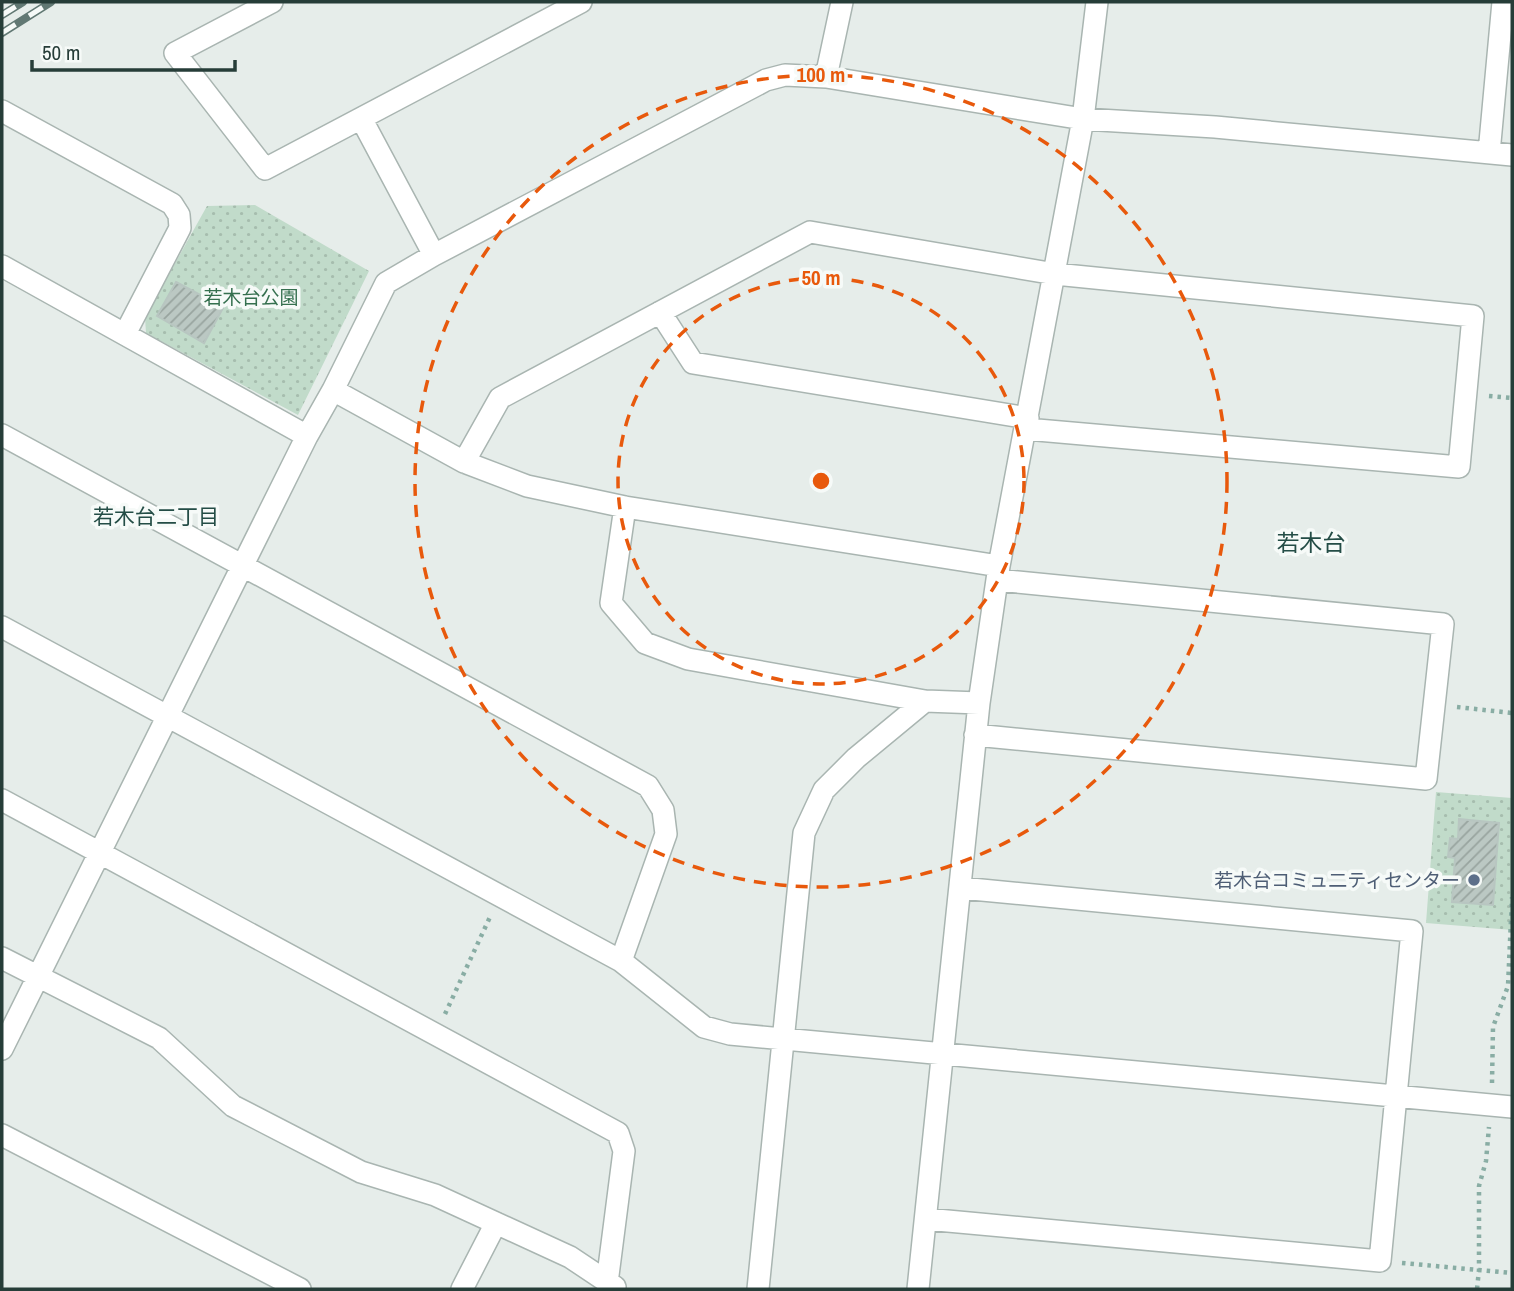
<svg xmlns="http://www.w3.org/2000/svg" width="1514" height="1291" viewBox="0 0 1514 1291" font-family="'Archivo Narrow','Noto Sans JP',sans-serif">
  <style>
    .park { fill: url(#park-dots) }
    .building { fill: url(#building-hatch); stroke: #b8c6c1; stroke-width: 2 }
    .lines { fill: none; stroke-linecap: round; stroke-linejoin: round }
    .minor-casing { stroke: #a9b5b1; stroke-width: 24 }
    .path { stroke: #89ada4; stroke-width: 4.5; stroke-dasharray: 3.5 5; stroke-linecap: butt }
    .minor { stroke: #fff; stroke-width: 21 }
    .rail-casing { stroke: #617873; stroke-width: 8 }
    .rail { stroke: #f6faf8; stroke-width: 5; stroke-dasharray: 16; stroke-linecap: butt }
    .ring { fill: none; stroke: #e8590c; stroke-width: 3.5; stroke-dasharray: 12 9 }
    .service-dot { fill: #5c6f8a; stroke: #f6faf8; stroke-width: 2.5 }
    .labels { text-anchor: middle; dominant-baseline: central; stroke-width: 7; stroke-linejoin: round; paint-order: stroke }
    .park-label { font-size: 19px; fill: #35704f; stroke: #f6faf8 }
    .service-label { font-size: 19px; fill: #4e5e75; stroke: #f6faf8; text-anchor: end }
    .neighbourhood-label { font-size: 21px; fill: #244d46; stroke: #f6faf8 }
    .quarter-label { font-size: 23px; fill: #244d46; stroke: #f6faf8 }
    .centre { fill: #e8590c; stroke: #f6faf8; stroke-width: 3.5 }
    .ring-label { font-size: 21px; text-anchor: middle; font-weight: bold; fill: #e8590c; stroke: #f6faf8; stroke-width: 7; stroke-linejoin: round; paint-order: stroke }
  </style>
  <defs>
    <pattern id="park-dots" width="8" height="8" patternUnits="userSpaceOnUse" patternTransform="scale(1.75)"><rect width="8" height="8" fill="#c1dbca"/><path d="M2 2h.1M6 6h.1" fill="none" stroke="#a6bdae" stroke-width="1.8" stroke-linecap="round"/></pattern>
    <pattern id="building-hatch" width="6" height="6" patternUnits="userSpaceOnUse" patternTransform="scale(1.75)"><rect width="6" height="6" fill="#bbc8c3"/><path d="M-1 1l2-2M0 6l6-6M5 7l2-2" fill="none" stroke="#98a49f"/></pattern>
  </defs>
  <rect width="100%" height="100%" fill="#e6edea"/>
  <path class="park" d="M255 205 369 271 298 415 146 333 145 317 207 206Z
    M1436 792 1512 798V930L1426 923Z"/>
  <path class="building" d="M176 282 204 297 206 294 219 301 217 305 223 308 204 343 157 316Z
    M1459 819 1499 823 1493 905 1452 902 1455 858 1448 857 1450 838 1458 839Z"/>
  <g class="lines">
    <g class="minor-casing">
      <path id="minor" d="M272 2 175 53 265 169 581 2
        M826 77 842 2
        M2 111 172 204 179 215 180 228 125 334
        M362 120 434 255
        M1489 153 1503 2
        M2 266 307 436
        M660 312 693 363 1028 418
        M333 390 464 462 527 486 625 507 999 566
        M2 435 648 786 663 810 666 834 621 961
        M464 462 500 398 810 232 1055 274 1473 316 1459 467 1026 429
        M625 507 611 603 645 643 688 659 925 701 979 703
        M2 627 621 961 704 1027 730 1034 1512 1107
        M975 735 1426 779 1443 624 997 580
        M2 800 618 1133 624 1151 607 1283
        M2 958 159 1038 233 1106 361 1172 435 1195 570 1257 615 1287
        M2 1049 307 436 333 390 386 283 434 255 766 80 785 75 826 77 1083 119 1215 127 1512 155
        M2 1135 300 1289
        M926 1219 1380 1261 1412 931 961 888
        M462 1289 496 1223
        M758 1289 804 833 824 790 856 758 925 701
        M918 1289 979 703 999 566 1083 119 1097 2"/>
    </g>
    <path class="path" d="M1489 396 1512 398
      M1457 707 1512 713
      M445 1014 490 917
      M1492 1083 1493 1027 1508 986 1512 897
      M1402 1263 1512 1273
      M1477 1289 1479 1270V1186L1486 1161 1489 1127"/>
    <use href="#minor" class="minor"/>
    <g class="rail-casing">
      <path id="rail" d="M2 15 23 2
        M2 33 51 2"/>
    </g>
    <use href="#rail" class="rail"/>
  </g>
  <g class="ring">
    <circle cx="821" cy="481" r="203"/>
    <circle cx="821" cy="481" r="406"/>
  </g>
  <circle class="service-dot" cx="1474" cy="880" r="7"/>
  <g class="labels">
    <g class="park-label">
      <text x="251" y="297">若木台公園</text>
    </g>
    <g class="service-label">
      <text x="1460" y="880">若木台コミュ二ティセンター</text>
    </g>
    <g class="neighbourhood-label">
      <text x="156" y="516">若木台二丁目</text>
    </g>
    <g class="quarter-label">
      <text x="1311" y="542">若木台</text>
    </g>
  </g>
  <circle cx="821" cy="481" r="10" class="centre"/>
  <g class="ring-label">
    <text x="821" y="82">100 m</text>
    <text x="821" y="285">50 m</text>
  </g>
  <rect width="1514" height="1291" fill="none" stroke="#263d38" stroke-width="7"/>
  <path d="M32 60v10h203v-10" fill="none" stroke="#263d38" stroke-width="3.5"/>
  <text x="42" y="60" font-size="21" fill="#263d38" stroke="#f6faf8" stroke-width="5" paint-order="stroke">50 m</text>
</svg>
